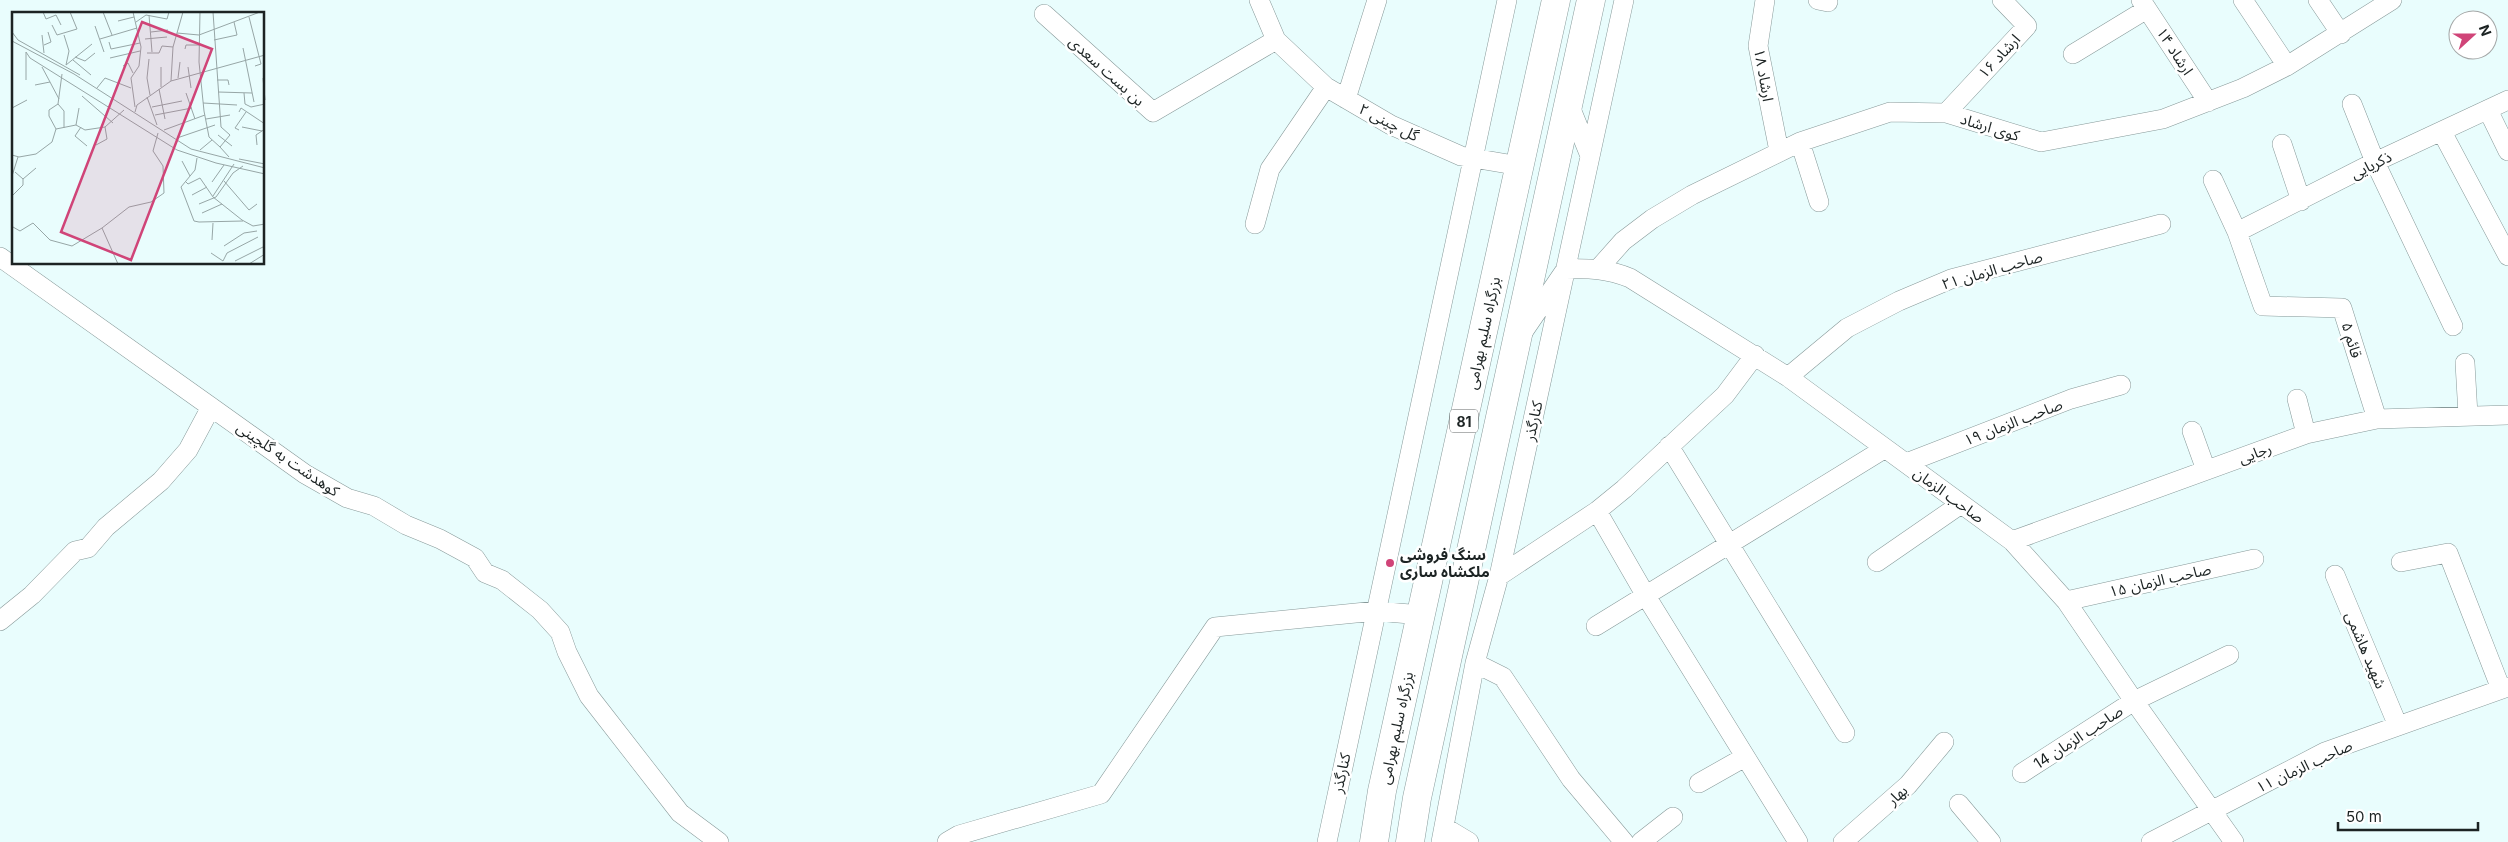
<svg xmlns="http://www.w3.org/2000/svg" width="2508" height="842" viewBox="0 0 2508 842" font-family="Inter,'Noto Sans Arabic',sans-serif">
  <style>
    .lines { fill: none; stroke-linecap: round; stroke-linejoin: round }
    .street-casing { stroke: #879999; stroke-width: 20 }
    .highway-casing { stroke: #879999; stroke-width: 29 }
    .street { stroke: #fff; stroke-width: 19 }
    .highway { stroke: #fff; stroke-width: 28 }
    .poi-dot { fill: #d04478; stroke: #fff; stroke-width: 2 }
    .labels { text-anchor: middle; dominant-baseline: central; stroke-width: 5; stroke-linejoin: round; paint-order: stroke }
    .shield { fill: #fff; stroke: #606565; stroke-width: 1 }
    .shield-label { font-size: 14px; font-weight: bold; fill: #1c2323 }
    .street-label { font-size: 15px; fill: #1c2323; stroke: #fff }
    .poi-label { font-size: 15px; font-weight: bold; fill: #1c2323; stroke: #fff; text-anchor: start }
    .inset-road { fill: none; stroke: #97a6a6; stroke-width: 1 }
    .view { fill: #d04478; fill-opacity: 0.15; stroke: #d04478; stroke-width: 2.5 }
    .inset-edge { fill: none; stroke: #1c2323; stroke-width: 2.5 }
  </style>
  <rect width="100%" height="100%" fill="#e9fdfd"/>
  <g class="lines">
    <g class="street-casing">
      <path id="street" d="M1259 0 1276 40 1326 87 1391 125 1461 156 1520 166
        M1765 0 1758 46 1779 151
        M1818 0 1828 2
        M2141 0 2208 102
        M2243 0 2287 66
        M2318 0 2341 34
        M1044 14 1153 112 1276 40
        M2073 54 2147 9
        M1346 99 1377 0
        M1569 104 1590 156
        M2352 104 2375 162 2453 326
        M2488 110 2508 151
        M1946 113 2027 26 2002 0
        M2442 132 2508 256
        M1800 142 1819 202
        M2282 144 2301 201
        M2213 180 2237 232 2263 306 2342 308 2377 419
        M1255 224 1270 169 1326 87
        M2237 232 2375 162 2508 100
        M0 257 211 407
        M1599 268 1623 241 1652 219 1692 195 1800 142 1890 112 1946 113 2041 142 2163 119 2243 88 2287 66 2392 0
        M1523 332 1566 269C1589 268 1608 269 1630 278L1788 377 2012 541 2066 601 2134 701 2234 842
        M2465 363 2468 415
        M1788 377 1847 328 1899 301 1951 279 2161 224
        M2297 399 2306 434
        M2192 431 2206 470
        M1669 446 1845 733
        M1906 463 2071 399 2121 385
        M1597 511 1646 596 1798 842
        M2012 541 2306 434 2377 419 2508 415
        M1877 562 1961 504
        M2401 562 2448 553 2501 689
        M2335 575 2398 726
        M1499 576 1597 511 1624 489 1725 395 1755 355
        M2066 601 2254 559
        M0 621 32 595 75 551 88 548 106 527 161 481 188 450 211 407 305 474 347 498 374 506 406 525 440 539 475 558 485 573 502 580 540 610 560 632 567 652 589 696 680 813 719 842
        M1596 626 1884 449
        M1475 663 1503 677 1571 779 1624 842
        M2022 773 2134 701 2229 655
        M1699 783 1745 757
        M1959 804 1991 842
        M1444 827 1469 842
        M947 842 959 835 1101 794 1215 627 1376 611 1421 615
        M1327 842 1507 0
        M1441 842 1475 663 1499 576 1624 0
        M1641 842 1673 817
        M1843 842 1908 785 1944 742
        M2151 842 2325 752 2508 687"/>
    </g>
    <g class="highway-casing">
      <path id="highway" d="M1374 842 1382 791 1556 0
        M1410 842 1417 798 1591 0"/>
    </g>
    <use href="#street" class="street"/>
    <use href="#highway" class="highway"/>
  </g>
  <circle class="poi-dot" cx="1390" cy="563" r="5"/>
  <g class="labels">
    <rect class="shield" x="1450" y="409.5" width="28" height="23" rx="4"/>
    <g class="shield-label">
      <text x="1464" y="421">81</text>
    </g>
    <g class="street-label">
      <text transform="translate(2175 51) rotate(57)">ارشاد ۱۴</text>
      <text transform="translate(1999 56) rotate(-47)">ارشاد ۱۶</text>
      <text transform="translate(1107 71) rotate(42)">بن بست سعدی</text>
      <text transform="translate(1764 75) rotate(80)">ارشاد ۱۸</text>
      <text transform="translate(1389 122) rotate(27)">گل چینی ۲</text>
      <text transform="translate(1990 127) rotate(17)">کوی ارشاد</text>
      <text transform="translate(2371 165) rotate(-26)">ذکریایی</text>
      <text transform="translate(1992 270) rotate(-16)">صاحب الزمان ۲۱</text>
      <text transform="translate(1483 333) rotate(-78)">بزرگراه سلیم بهرامی</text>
      <text transform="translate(2352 340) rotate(73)">قائم ۵</text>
      <text transform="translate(1533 421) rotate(-78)">کنارگذر</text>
      <text transform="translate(2013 422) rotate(-21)">صاحب الزمان ۱۹</text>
      <text transform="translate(2255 453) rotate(-20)">رجایی</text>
      <text transform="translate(288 459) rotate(34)">کوهدشت به گلچینی</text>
      <text transform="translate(1949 495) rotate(36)">صاحب الزمان</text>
      <text transform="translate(2160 580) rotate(-13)">صاحب الزمان ۱۵</text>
      <text transform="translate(2366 650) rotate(67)">شهید هاشمی</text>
      <text transform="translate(1396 728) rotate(-78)">بزرگراه سلیم بهرامی</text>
      <text transform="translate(2078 737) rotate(-33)">صاحب الزمان 14</text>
      <text transform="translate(2304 766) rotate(-25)">صاحب الزمان ۱۱</text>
      <text transform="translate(1341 773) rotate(-78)">کنارگذر</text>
      <text transform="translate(1897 795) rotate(-43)">بهار</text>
    </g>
    <g class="poi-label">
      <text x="1400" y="554">سنگ فروشی<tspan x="1400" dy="17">ملکشاه ساری</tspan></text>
    </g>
  </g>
  <g transform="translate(12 12)">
    <rect width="252" height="252" fill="#e9fdfd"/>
    <path class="inset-road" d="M31 0 34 7 44 3 49 13M91 0 100 23M121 0 129 35 127 54 119 66 123 95M188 0 187 50 192 99 197 125 208 135M201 0 209 115 218 123 208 135 217 145M137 3 140 40M237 5 249 52 243 54M106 9 122 5M124 10 134 3 155 7 157 0M40 13 45 23 65 17 58 0M83 14 92 40M0 20 6 28 68 63M139 20 156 18M165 21 187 23 248 0M30 23 32 41M52 23 57 39 54 53M88 27 125 16M133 27 155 25M202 28 225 23 222 10M0 29 62 62 179 137 253 156M97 30 99 37 128 31M32 33 39 30 36 20M231 36 242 90M173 37 174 33H187M14 40 18 46 165 138 204 151 253 162M14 40V68M135 41H147L150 34 161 35M63 45 73 49 83 41M98 46 128 39M137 47 135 66 138 83M61 48 79 63M54 53 80 32M111 54 116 51 121 61M30 55 38 70M176 55 179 76M166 66 168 50M251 66 253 88M205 68H216L217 73M159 69 161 35 171 0M23 73 38 70 47 87M149 75V55M85 76 93 66 119 76M147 77 153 107M206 80 240 81M174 81 183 107M232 81 233 92 239 95 253 92M70 84 101 111M135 85 145 113M191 91 225 93M46 92 50 62M46 92 52 99V116M140 95 170 89M0 96 15 88M123 100 125 93 159 69 253 43M227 100 229 96 253 112M143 103 180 96M194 107 218 103M64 113 67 96M69 115 63 124 75 134M230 115 250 119M44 117 64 113 73 118 93 115 112 98M44 117 37 104V98L46 92M152 118 193 103M227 118 223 116 234 100M206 123 220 134M165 126 203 113M84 133 95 127 93 115M245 133 244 123 253 117M188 138 200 128M0 143 7 145 24 142 40 130 44 117M185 146 183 158 169 175 182 209 187 210M227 147 253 152M170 149 178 164M0 164 6 145M11 167 24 156M173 169 176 172 188 166 201 185 230 208 241 214 253 212M212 169 237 198 245 192M200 170 212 153M180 183 195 175M0 184 11 173V167L3 160M201 184 222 152M187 192 204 185 221 161 231 154M190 201 210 192M187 210 231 209M1 215 8 219 21 211 38 228 60 234 90 216M200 228 201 211M212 234 232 221 245 219M199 241 211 249 215 241 246 225M223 249 251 235M106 252 90 216 117 195 139 190 152 181 151 154 141 139 146 121M237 252 253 242"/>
    <path class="view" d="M130 10 200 37 119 248 49 220Z"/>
    <rect width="252" height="252" class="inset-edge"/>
  </g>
  <g transform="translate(2473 35) rotate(69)"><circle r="24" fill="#ffffff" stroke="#a4a7a7"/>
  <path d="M0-4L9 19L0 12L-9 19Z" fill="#d04478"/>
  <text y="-8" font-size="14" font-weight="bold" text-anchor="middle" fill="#1c2323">N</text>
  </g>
  <path d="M2338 822v8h140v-8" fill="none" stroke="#1c2323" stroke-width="2.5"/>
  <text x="2346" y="822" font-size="15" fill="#1c2323" stroke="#ffffff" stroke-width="4" paint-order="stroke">50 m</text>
</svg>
